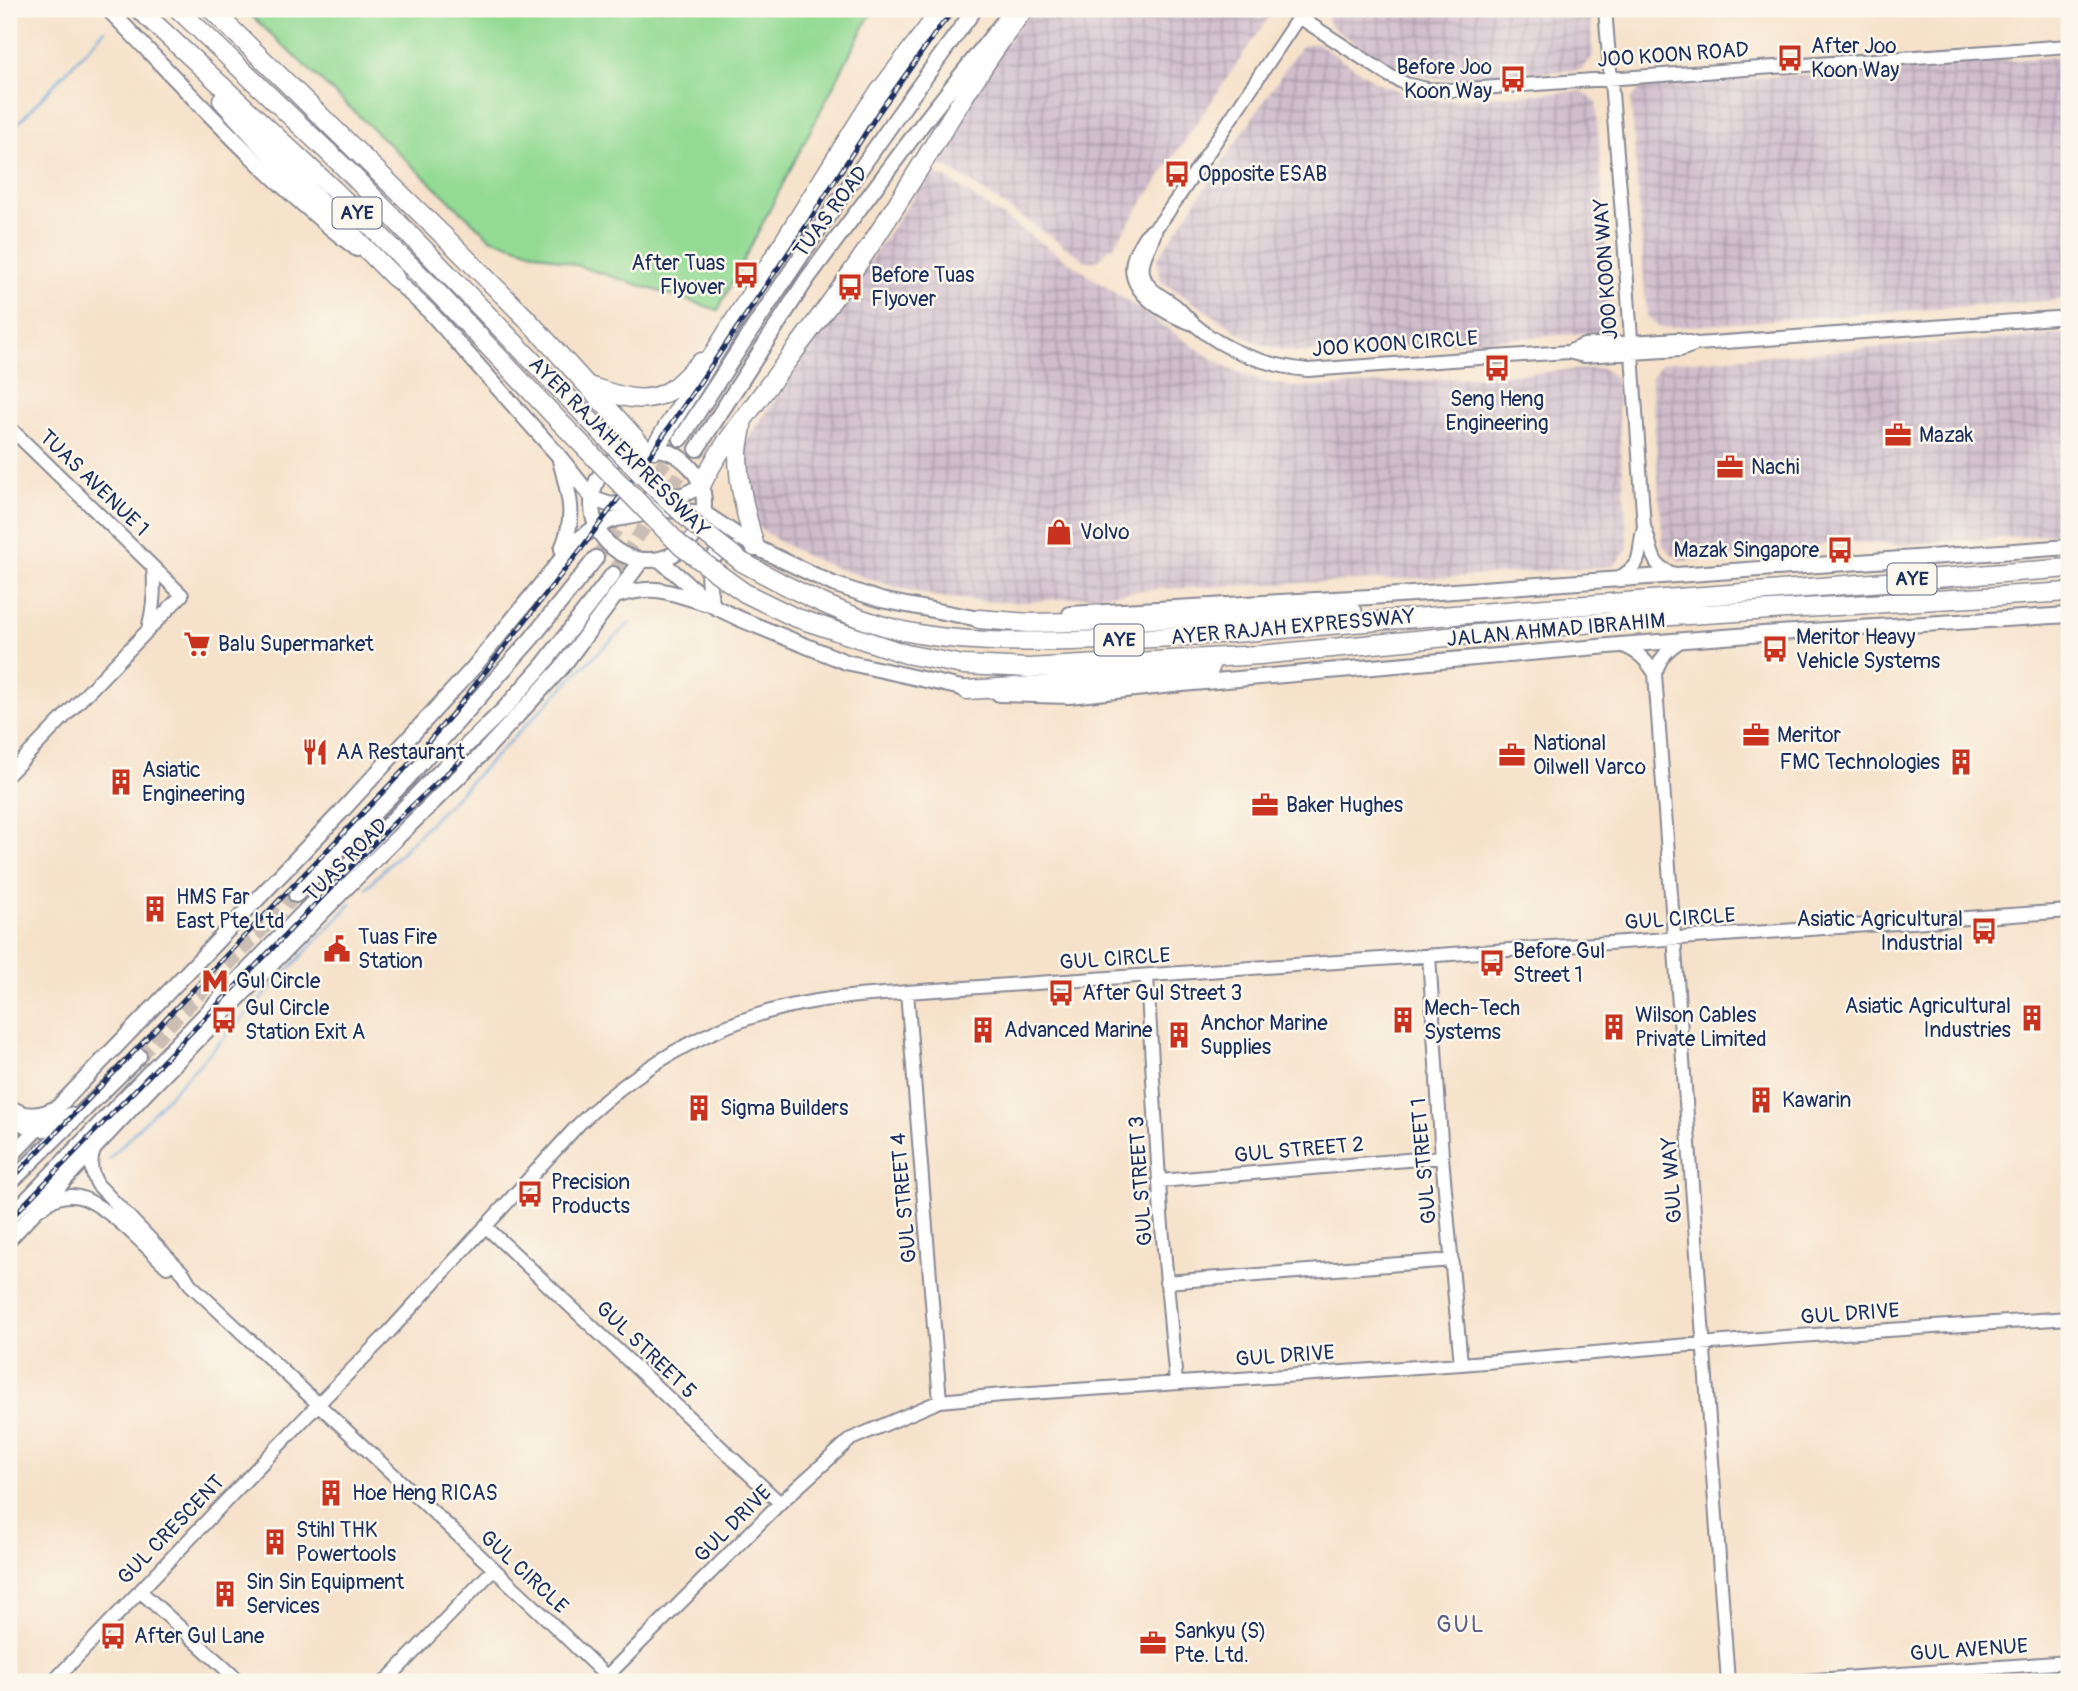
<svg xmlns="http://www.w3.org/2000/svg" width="2078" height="1691" viewBox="0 0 2078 1691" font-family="Pangolin,sans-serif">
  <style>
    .industrial { fill: url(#industrial-grid) }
    .grass { fill: #93da93; stroke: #578478; stroke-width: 2 }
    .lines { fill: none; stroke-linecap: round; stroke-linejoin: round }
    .stream { stroke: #6aa5da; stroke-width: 2.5 }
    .major-tunnel { stroke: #cabeb4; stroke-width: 14; stroke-dasharray: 14 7; stroke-linecap: butt }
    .minor-casing { stroke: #888894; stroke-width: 16 }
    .major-casing { stroke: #888894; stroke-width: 18 }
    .highway-casing { stroke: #888894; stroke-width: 21 }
    .minor { stroke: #fff; stroke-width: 12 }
    .major { stroke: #fff; stroke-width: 14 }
    .highway { stroke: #fff; stroke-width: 18 }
    .rail-casing { stroke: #1b2f5e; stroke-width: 5 }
    .rail { stroke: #fbf7ec; stroke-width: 2.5; stroke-dasharray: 8; stroke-linecap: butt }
    .highway-bridge-casing { stroke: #888894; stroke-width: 21; stroke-linecap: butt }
    .highway-bridge { stroke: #fff; stroke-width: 18 }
    .labels { text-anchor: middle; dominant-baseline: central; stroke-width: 5; stroke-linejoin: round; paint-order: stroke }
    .shield { fill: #fbf7ec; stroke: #5e6b89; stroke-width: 2 }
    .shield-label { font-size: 19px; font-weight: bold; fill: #1b2f5e }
    .poi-label { font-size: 21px; fill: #1b2f5e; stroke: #fbf7ec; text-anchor: start }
    .street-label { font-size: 21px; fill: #1b2f5e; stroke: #fbf7ec }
    .neighbourhood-label { font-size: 23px; letter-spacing: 2px; fill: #5e5e88; stroke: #fbf7ec }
  </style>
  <defs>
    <pattern id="industrial-grid" width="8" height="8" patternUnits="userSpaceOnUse" patternTransform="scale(1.75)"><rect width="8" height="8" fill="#d0bdcc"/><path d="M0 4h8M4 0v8" fill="none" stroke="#a89aa9"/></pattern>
  </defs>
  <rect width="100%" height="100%" fill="#fbf7ec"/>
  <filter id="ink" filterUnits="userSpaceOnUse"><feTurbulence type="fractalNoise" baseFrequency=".0143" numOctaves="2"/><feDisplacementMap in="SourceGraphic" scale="14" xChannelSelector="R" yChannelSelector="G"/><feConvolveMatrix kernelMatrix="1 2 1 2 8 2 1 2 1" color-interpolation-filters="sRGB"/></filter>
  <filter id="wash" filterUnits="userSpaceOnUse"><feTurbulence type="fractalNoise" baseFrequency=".00686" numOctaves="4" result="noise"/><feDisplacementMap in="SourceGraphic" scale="28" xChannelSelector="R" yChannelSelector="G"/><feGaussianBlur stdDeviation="1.57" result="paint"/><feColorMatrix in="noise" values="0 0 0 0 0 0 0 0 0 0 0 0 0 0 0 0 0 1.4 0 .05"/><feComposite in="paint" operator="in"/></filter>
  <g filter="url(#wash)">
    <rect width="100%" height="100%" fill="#f6e2ca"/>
    <path class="industrial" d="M1031 9H1274L1112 248 1110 247 1102 257 1094 262 1085 260 949 168 932 164 985 69Z
      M1326 9H1590L1593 56 1581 70 1445 79 1429 77 1402 70 1378 58 1329 25Z
      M1317 43 1378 83 1409 95 1440 100 1582 91 1596 102 1611 319 1600 332 1327 352H1298L1273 348 1249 339 1161 281 1157 259 1301 46Z
      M2069 56V299L1660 328 1647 316 1631 100 1643 86Z
      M938 175 944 177 1208 356 1234 371 1264 382 1294 387H1326L1602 368 1616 379 1628 549 1613 566 1473 576 1158 589 1028 602H994L945 598 895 587 839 569 807 556 780 542 753 523 743 447 926 178Z
      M2069 334V533L1899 545 1848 542 1827 544 1788 553 1680 561 1663 546 1651 377 1663 363Z"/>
    <path class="grass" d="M244 9H873L718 310 490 238Z"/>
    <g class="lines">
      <path class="stream" d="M9 133 105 30
        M366 888 586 664 630 623
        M109 1159 352 903"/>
    </g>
  </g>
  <g filter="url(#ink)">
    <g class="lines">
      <path class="major-tunnel" d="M596 558 681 439
        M613 574 697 449
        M139 1056 296 895"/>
      <g class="minor-casing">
        <path id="minor" d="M1605 9 1624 238 1644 527C1655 551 1647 567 1678 575
          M1299 17 1390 76 1406 84 1427 89 1454 90 2069 46
          M1156 227C1154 243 1140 257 1143 273 1146 290 1163 296 1176 306 1183 312 1188 319 1195 325 1226 352 1268 366 1308 370L1568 352 1584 345 1678 339 1697 344
          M1190 323C1161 312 1118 288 1137 250 1139 246 1142 240 1145 236 1148 232 1154 230 1157 226 1165 218 1170 208 1177 199L1304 9
          M1568 352 1584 356 1680 350 1697 344 2069 317
          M9 427 182 595 9 774
          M1616 580C1648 560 1635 557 1644 527
          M149 625C154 605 155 587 153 567
          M1683 640C1668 648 1660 658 1655 674L1728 1682
          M1620 645C1636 650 1646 659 1655 674
          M1429 955 1442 1157 1461 1364
          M1147 977 1161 1215 1176 1383
          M907 992 940 1401
          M9 1122 13 1132 9 1152
          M95 1148C89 1161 90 1172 98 1185L184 1274 190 1284 541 1613 612 1682
          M1160 1181 1442 1157
          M43 1207C52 1200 60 1195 73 1196 100 1197 147 1248 167 1267
          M485 1226 780 1503
          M1166 1282 1452 1260
          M140 1591 240 1682
          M606 1677 780 1503 851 1439 940 1401 1002 1395 1461 1364 1784 1337 2069 1318
          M53 1682 326 1396 389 1332 579 1124C645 1061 726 1015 817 1001 847 996 877 995 907 992L2069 911
          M385 1682 494 1569
          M1788 1682 2069 1662"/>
      </g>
      <g class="major-casing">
        <path id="major" d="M108 9C188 91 266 179 357 249
          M387 272 430 312 558 455 593 499
          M681 439C775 292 871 149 975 9
          M592 504a56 56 0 1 1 112 0a56 56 0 1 1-112 0Z
          M697 449 807 279 924 122 1013 9
          M560 460C569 495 577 515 562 549
          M593 499 611 505 683 495 701 486
          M659 559 713 606 740 619 846 662 975 691
          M615 596C656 584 666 591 705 603
          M713 606C709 592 703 566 717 554 721 551 728 550 733 549
          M1070 614 1370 597 2069 547
          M999 694 1069 696 1182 684 1620 645 1763 634 2069 615
          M296 895 405 781 531 639 596 558
          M9 1107C23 1134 49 1136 70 1115
          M13 1109C27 1118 41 1116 56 1108
          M9 1158 341 812 474 667 576 541 597 526 616 519 667 510 704 513 755 547 833 584 881 600 979 619 987 618
          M9 1184 139 1056
          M9 1218 424 787 504 709 543 665 613 574
          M9 1239 145 1094 349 885 478 758 532 700 562 667 642 560"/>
      </g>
      <g class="highway-casing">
        <path id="highway" d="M139 9 334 190 436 291 560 422
          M178 9 348 171 576 406
          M211 9 451 243 526 318 645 449
          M222 100 261 143 395 278
          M589 386C613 394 642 406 667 392 679 386 690 371 701 362
          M742 426C741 435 738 445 738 454 738 485 747 518 755 547
          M654 449 868 107 942 9
          M701 486C715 455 737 428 757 401 789 358 822 316 852 272 913 186 961 92 1024 9
          M742 562C793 590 846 618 903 631 958 643 1016 642 1071 641 1177 639 1283 629 1388 620 1615 601 1842 584 2069 568
          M728 581 745 593 794 617 906 654 963 665 1029 668 1260 655 1655 617 2069 592
          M979 619 1029 623 1076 622 1353 612
          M967 690 1097 682 1210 668"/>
      </g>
      <use href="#minor" class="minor"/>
      <use href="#major" class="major"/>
      <use href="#highway" class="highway"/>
      <g class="rail-casing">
        <path id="rail" d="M9 1182 402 772 454 712 581 549 644 464 795 243 879 112 939 28 955 9
          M9 1220 329 890 395 822 462 759"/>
      </g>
      <use href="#rail" class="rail"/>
      <g class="highway-bridge-casing">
        <path id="highway-bridge" d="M576 406 648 481 697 527 742 562
          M560 422 681 546 728 581"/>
      </g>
      <use href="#highway-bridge" class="highway-bridge"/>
    </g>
  </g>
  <defs>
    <g id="bus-bare" transform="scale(2.1)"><path d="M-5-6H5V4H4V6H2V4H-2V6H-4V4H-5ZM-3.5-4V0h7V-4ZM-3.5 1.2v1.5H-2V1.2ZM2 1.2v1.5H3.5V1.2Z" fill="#c8321e" stroke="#fbf7ec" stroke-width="2.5" paint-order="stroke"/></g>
    <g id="office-bare" transform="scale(2.1)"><path d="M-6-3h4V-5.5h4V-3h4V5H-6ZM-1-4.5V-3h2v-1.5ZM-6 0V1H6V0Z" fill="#c8321e" stroke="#fbf7ec" stroke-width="2.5" paint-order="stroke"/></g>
    <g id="shop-bare" transform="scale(2.1)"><path d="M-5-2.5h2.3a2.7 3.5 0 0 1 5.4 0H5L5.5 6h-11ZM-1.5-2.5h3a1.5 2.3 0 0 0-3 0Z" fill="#c8321e" stroke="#fbf7ec" stroke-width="2.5" paint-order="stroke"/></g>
    <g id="supermarket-bare" transform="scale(2.1)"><path d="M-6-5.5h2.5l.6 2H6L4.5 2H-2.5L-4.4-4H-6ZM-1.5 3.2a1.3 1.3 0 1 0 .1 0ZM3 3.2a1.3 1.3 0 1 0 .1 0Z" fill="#c8321e" stroke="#fbf7ec" stroke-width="2.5" paint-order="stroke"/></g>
    <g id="restaurant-bare" transform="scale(2.1)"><path d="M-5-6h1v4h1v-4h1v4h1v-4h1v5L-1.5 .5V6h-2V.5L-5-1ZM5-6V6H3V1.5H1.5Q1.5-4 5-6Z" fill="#c8321e" stroke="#fbf7ec" stroke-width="2.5" paint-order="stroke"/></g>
    <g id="building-bare" transform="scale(2.1)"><path d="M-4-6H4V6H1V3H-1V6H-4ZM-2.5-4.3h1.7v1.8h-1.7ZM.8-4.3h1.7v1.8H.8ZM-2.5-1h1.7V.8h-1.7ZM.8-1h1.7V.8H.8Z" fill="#c8321e" stroke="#fbf7ec" stroke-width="2.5" paint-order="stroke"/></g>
    <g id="civic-bare" transform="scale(2.1)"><path d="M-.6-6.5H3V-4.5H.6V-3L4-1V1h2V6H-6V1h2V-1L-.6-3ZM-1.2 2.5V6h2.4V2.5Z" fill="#c8321e" stroke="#fbf7ec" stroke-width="2.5" paint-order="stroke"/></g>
    <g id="metro-bare" transform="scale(2.1)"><path d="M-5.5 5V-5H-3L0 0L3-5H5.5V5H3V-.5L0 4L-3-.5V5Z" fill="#c8321e" stroke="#fbf7ec" stroke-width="2.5" paint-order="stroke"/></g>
  </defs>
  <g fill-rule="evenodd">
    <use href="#bus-bare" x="1790" y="58"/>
    <use href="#bus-bare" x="1513" y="79"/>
    <use href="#bus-bare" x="1177" y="174"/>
    <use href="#bus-bare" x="746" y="275"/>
    <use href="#bus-bare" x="850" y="287"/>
    <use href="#bus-bare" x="1497" y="368"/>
    <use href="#office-bare" x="1898" y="435"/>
    <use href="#office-bare" x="1730" y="467"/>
    <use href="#shop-bare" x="1059" y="532"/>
    <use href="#bus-bare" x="1840" y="550"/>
    <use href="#supermarket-bare" x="197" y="644"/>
    <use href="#bus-bare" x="1775" y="649"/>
    <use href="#office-bare" x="1756" y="735"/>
    <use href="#restaurant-bare" x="315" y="752"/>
    <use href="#office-bare" x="1512" y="755"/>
    <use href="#building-bare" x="1961" y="762"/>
    <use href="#building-bare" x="121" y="782"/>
    <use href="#office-bare" x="1265" y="805"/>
    <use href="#building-bare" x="155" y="909"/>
    <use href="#bus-bare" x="1984" y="931"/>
    <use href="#civic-bare" x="337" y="949"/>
    <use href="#bus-bare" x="1492" y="963"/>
    <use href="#metro-bare" x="215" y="981"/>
    <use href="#bus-bare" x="1061" y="993"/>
    <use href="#building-bare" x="2032" y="1018"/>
    <use href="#bus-bare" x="224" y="1020"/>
    <use href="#building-bare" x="1403" y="1020"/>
    <use href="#building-bare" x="1614" y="1027"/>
    <use href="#building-bare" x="983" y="1030"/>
    <use href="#building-bare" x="1179" y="1035"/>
    <use href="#building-bare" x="1761" y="1100"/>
    <use href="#building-bare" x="699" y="1108"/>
    <use href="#bus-bare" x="530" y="1194"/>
    <use href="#building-bare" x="331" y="1493"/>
    <use href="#building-bare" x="275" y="1542"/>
    <use href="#building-bare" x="225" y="1594"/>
    <use href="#bus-bare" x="113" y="1636"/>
    <use href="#office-bare" x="1153" y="1643"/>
  </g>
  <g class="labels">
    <g class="shield">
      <rect x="332.5" y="197.5" width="49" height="31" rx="5"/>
      <rect x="1887.5" y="563.5" width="49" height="31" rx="5"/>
      <rect x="1094.5" y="624.5" width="49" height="31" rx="5"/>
    </g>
    <g class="shield-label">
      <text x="357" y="213">AYE</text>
      <text x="1912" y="579">AYE</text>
      <text x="1119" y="640">AYE</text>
    </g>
    <g class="poi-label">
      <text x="1811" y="46">After Joo<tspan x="1811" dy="24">Koon Way</tspan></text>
      <text x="1492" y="67" text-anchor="end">Before Joo<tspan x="1492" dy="24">Koon Way</tspan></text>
      <text x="1198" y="174">Opposite ESAB</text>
      <text x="725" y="263" text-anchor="end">After Tuas<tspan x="725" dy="24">Flyover</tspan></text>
      <text x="871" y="275">Before Tuas<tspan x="871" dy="24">Flyover</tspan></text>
      <text x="1497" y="399" text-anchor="middle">Seng Heng<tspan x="1497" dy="24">Engineering</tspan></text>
      <text x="1919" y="435">Mazak</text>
      <text x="1751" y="467">Nachi</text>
      <text x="1080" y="532">Volvo</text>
      <text x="1819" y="550" text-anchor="end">Mazak Singapore</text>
      <text x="1796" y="637">Meritor Heavy<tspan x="1796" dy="24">Vehicle Systems</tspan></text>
      <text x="218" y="644">Balu Supermarket</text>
      <text x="1777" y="735">Meritor</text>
      <text x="1533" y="743">National<tspan x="1533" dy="24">Oilwell Varco</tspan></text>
      <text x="336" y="752">AA Restaurant</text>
      <text x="1940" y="762" text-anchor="end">FMC Technologies</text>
      <text x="142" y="770">Asiatic<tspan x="142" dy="24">Engineering</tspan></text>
      <text x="1286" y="805">Baker Hughes</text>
      <text x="176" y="897">HMS Far<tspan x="176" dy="24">East Pte Ltd</tspan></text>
      <text x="1963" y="919" text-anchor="end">Asiatic Agricultural<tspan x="1963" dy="24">Industrial</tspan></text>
      <text x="358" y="937">Tuas Fire<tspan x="358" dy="24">Station</tspan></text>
      <text x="1513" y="951">Before Gul<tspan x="1513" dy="24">Street 1</tspan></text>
      <text x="236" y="981">Gul Circle</text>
      <text x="1082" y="993">After Gul Street 3</text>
      <text x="2011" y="1006" text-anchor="end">Asiatic Agricultural<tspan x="2011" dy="24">Industries</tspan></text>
      <text x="245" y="1008">Gul Circle<tspan x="245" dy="24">Station Exit A</tspan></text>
      <text x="1424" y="1008">Mech-Tech<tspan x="1424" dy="24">Systems</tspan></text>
      <text x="1635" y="1015">Wilson Cables<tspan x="1635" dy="24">Private Limited</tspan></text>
      <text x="1200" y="1023">Anchor Marine<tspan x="1200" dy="24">Supplies</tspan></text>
      <text x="1004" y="1030">Advanced Marine</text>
      <text x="1782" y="1100">Kawarin</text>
      <text x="720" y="1108">Sigma Builders</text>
      <text x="551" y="1182">Precision<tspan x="551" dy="24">Products</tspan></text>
      <text x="352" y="1493">Hoe Heng RICAS</text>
      <text x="296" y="1530">Stihl THK<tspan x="296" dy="24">Powertools</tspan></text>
      <text x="246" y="1582">Sin Sin Equipment<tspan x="246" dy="24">Services</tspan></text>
      <text x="1174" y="1631">Sankyu (S)<tspan x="1174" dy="24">Pte. Ltd.</tspan></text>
      <text x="134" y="1636">After Gul Lane</text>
    </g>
    <g class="street-label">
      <text transform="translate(1673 55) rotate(-4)">JOO KOON ROAD</text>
      <text transform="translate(831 212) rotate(-53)">TUAS ROAD</text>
      <text transform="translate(1606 269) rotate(-94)">JOO KOON WAY</text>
      <text transform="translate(1395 344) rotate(-4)">JOO KOON CIRCLE</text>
      <text transform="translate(619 447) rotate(45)">AYER RAJAH EXPRESSWAY</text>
      <text transform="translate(94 483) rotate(44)">TUAS AVENUE 1</text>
      <text transform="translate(1293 627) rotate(-5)">AYER RAJAH EXPRESSWAY</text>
      <text transform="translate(1556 630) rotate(-5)">JALAN AHMAD IBRAHIM</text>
      <text transform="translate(346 860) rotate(-45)">TUAS ROAD</text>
      <text transform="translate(1680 919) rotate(-4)">GUL CIRCLE</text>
      <text transform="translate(1115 959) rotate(-4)">GUL CIRCLE</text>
      <text transform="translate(1299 1150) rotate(-5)">GUL STREET 2</text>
      <text transform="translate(1424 1161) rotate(-95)">GUL STREET 1</text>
      <text transform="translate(1672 1180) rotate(-94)">GUL WAY</text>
      <text transform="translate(1141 1181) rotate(-94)">GUL STREET 3</text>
      <text transform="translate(904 1198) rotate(-95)">GUL STREET 4</text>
      <text transform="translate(1850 1314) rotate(-4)">GUL DRIVE</text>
      <text transform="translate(646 1350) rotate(44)">GUL STREET 5</text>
      <text transform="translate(1285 1356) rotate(-4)">GUL DRIVE</text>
      <text transform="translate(733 1524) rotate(-45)">GUL DRIVE</text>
      <text transform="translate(171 1530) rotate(-46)">GUL CRESCENT</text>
      <text transform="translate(524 1572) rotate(43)">GUL CIRCLE</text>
      <text transform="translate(1969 1650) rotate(-4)">GUL AVENUE</text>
    </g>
    <g class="neighbourhood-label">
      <text x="1461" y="1624">GUL</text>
    </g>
  </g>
  <rect width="2078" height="1691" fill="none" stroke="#fbf7ec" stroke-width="35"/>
</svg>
